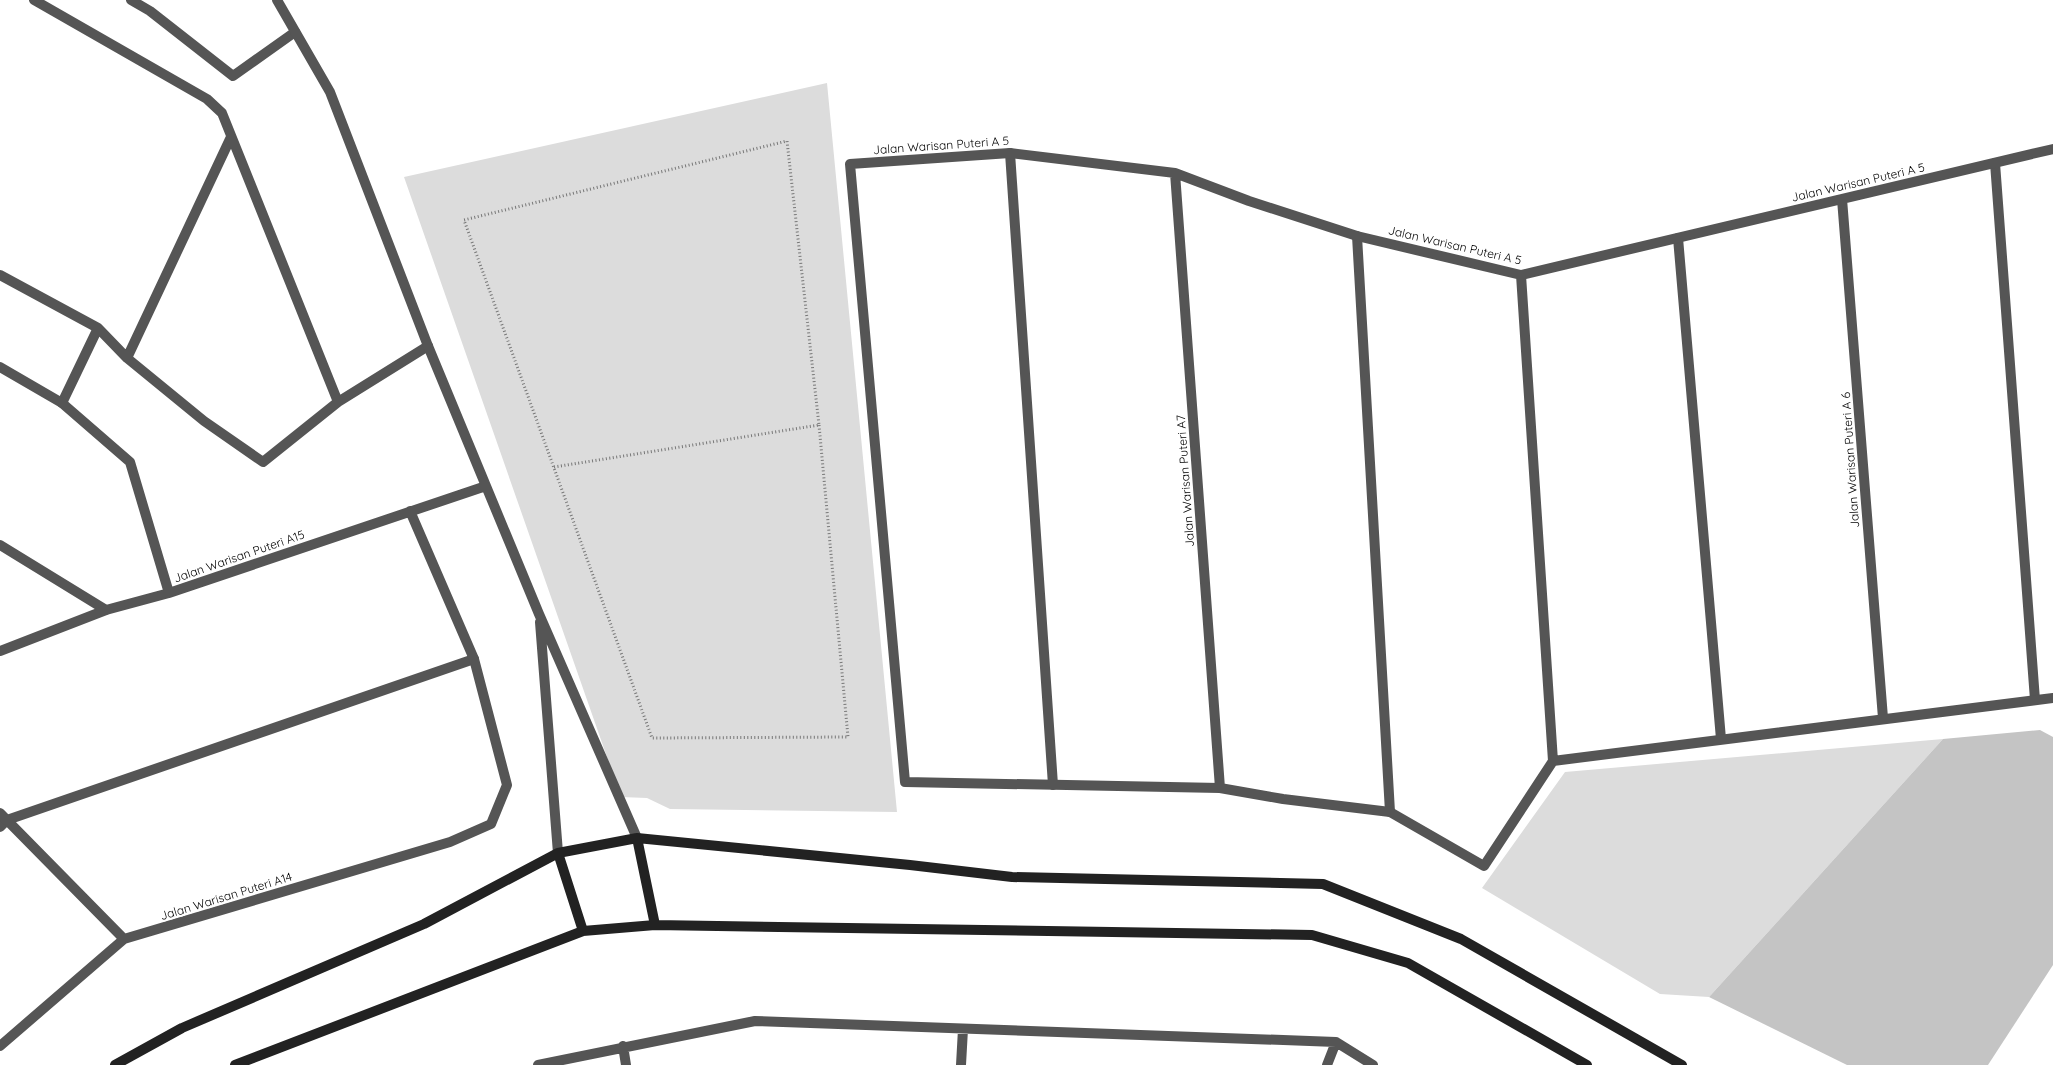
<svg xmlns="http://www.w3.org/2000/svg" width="2053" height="1065" viewBox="0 0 2053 1065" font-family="Quicksand,sans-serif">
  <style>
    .green { fill: #dcdcdc }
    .building { fill: #c4c4c4 }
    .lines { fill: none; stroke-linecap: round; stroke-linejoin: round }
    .path { stroke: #777; stroke-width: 3; stroke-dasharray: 1 2.5; stroke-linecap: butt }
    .lane { stroke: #555; stroke-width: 10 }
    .street { stroke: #555; stroke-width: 10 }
    .secondary { stroke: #222; stroke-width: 10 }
    .labels { text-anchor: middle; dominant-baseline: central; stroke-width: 4; stroke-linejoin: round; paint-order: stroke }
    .street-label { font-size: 12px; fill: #000; stroke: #fff }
  </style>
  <rect width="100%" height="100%" fill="#fff"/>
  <path class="green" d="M827 83 897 812 670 809 647 798 621 797 404 177Z
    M1943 739 1709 997 1660 994 1482 888 1565 772Z"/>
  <path class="building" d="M2040 730 2053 737V965L1988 1065H1847L1709 997 1943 739Z"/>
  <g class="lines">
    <path class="path" d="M554 467 819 425 787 141 464 220 652 738 848 737 819 425"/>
    <path class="lane" d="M34 0 207 99 222 113 338 402
      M131 0 150 11 233 76 295 32
      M1010 153 1053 785
      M1995 163 2035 700
      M1357 236 1390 812
      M1678 238 1721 739
      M0 275 98 328 127 358 204 421 263 462 338 402 428 346
      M127 358 231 137
      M62 403 98 328
      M0 545 106 610
      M0 827 7 820 474 659"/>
    <path class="street" d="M277 0 330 92 428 346 539 614 637 838
      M2053 149 1521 275 1357 236 1249 201 1175 173 1010 153 850 164 905 782 1220 788 1283 799 1390 812 1484 866 1553 761 2053 698
      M1175 173 1220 788
      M1842 199 1883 718
      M1521 275 1553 761
      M0 367 62 403 130 462 169 593
      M540 622 558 853
      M0 651 106 610 169 593 486 486
      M0 813 124 939
      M0 1046 124 939 450 842 491 824 507 785 474 659 410 511
      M623 1046 626 1065
      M538 1065 755 1021 1336 1042 1373 1065
      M961 1065 963 1029
      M1327 1065 1336 1042"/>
    <path class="secondary" d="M637 838 655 925
      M558 853 583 931
      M115 1065 182 1028 424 924 558 853 637 838 910 865 1012 877 1323 884 1461 939 1682 1065
      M235 1065 583 931 655 925 1312 935 1408 963 1587 1065"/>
  </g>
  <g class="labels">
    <g class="street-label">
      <text transform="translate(941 145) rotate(-4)">Jalan Warisan Puteri A 5</text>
      <text transform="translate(1858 182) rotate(-13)">Jalan Warisan Puteri A 5</text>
      <text transform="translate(1455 245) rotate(13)">Jalan Warisan Puteri A 5</text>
      <text transform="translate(1850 460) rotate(-94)">Jalan Warisan Puteri A 6</text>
      <text transform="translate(1185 481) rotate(-94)">Jalan Warisan Puteri A7</text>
      <text transform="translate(239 556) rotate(-19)">Jalan Warisan Puteri A15</text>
      <text transform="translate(226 896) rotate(-17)">Jalan Warisan Puteri A14</text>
    </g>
  </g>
</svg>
